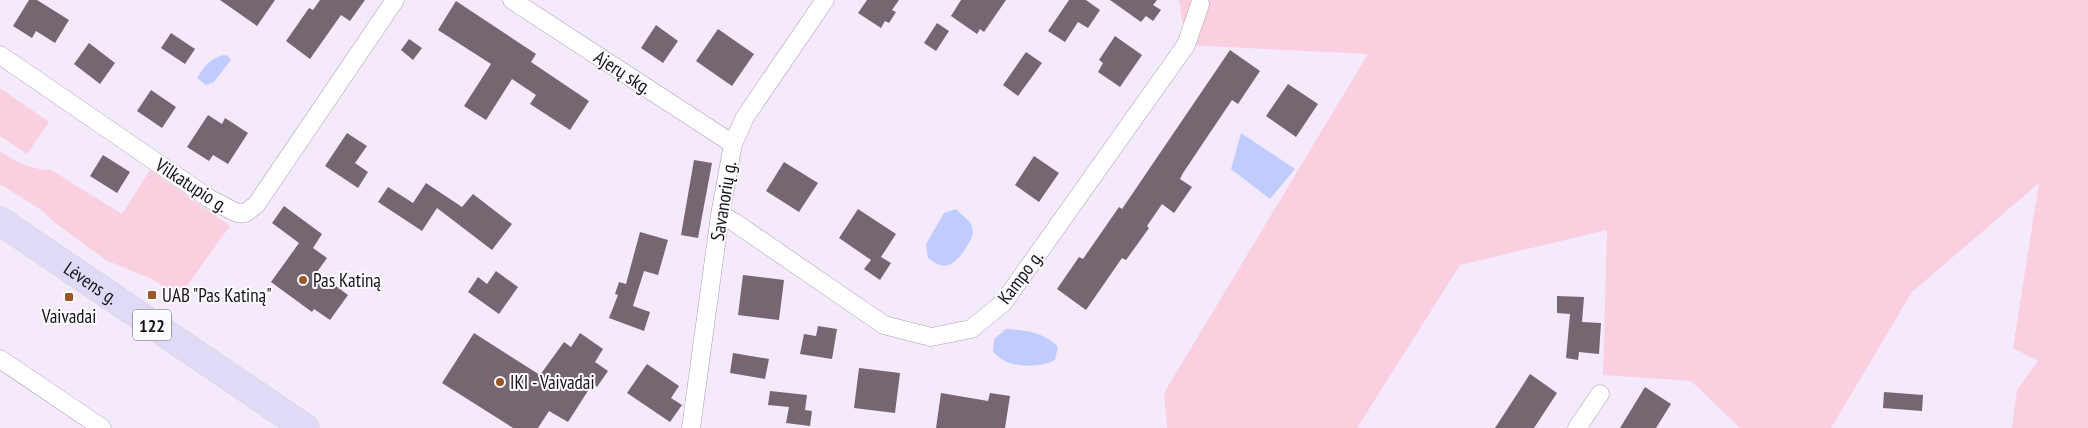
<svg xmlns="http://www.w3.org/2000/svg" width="2088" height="428" viewBox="0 0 2088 428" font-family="'PT Sans Narrow',sans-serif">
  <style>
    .green { fill: #facfdf }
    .water { fill: #c1ccfe }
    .building { fill: #756671 }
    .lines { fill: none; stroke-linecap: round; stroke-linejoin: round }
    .street-casing { stroke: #a89dad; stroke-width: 19 }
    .primary-casing { stroke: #d5d5d6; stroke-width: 29 }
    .street { stroke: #fff; stroke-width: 18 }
    .primary { stroke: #e0daf6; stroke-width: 28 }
    .poi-dot { fill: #995725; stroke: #fdfbff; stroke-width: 2 }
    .labels { text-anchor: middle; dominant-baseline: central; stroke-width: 4; stroke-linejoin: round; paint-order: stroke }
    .shield { fill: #fdfbff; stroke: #5c595e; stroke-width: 1 }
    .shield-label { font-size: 18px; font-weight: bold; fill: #171419 }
    .street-label { font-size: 19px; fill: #171419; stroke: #fdfbff }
    .poi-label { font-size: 19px; fill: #171419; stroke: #fdfbff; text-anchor: start }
  </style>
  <rect width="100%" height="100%" fill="#f5eafb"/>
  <path class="green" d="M1179 0H2088V428H2012L2017 390 2038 361 2013 348 2039 183 1912 292 1831 428H1740L1691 381 1603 375 1607 230 1460 265 1357 428H1167L1164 393 1368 54 1186 45Z
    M0 88 49 122 27 154 0 136Z
    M0 151C18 163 29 169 51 170L122 214 150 170 230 226 178 298 154 280 106 260 54 222 43 211 0 184Z"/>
  <path class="water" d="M224 55 228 56 231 60 214 82 206 85 197 78C204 66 211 58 224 55Z
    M1241 133 1295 169 1270 199 1231 169Z
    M956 209C960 214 970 220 972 226 975 235 970 241 966 248 955 264 946 273 928 258L926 244 944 213Z
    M1006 329C1025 330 1044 332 1058 347L1055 360C1042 367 1016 368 1003 360 999 358 996 354 993 352L994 339Z"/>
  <path class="building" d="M29 0H37L69 20 55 43 36 31 32 38 13 26Z
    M220 0H275L257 26Z
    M320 0H365L350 21 341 15 310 59 286 41 309 8 313 10Z
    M867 0H899L892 10 896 12 889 23 885 21 881 28 858 13Z
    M961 0H1006L984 32 980 29 977 34 951 16Z
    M1069 0H1086L1100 10 1088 28 1078 22 1065 42 1048 31Z
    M1110 0H1157L1153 5 1161 10 1153 21 1146 16 1141 22Z
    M456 1 536 54 531 62 589 101 570 130 530 104 536 95 512 79 486 120 464 106 491 64 438 30Z
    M937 23 949 31 936 51 924 43Z
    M656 25 678 41 663 63 641 48Z
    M718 29 754 54 732 86 696 61Z
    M171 33 195 49 185 64 161 48Z
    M1115 36 1142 55 1120 87 1098 72 1103 63 1099 60Z
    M409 39 422 48 413 60 401 50Z
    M89 43 115 63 100 84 74 64Z
    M1230 50 1260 71 1238 104 1232 100 1183 173 1180 179 1192 187 1174 213 1162 204 1147 226 1149 228 1126 260 1122 258 1086 310 1057 289 1079 257 1083 259 1119 207 1122 209Z
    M1026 52 1042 63 1018 96 1003 85Z
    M1288 84 1318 104 1296 137 1266 116Z
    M151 90 176 107 162 128 137 111Z
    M208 115 222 124 225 118 248 133 228 164 213 155 209 161 187 147Z
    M347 133 367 146 355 163 368 172 358 188 325 166Z
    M103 155 130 172 117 193 90 176Z
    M1034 156 1059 173 1039 202 1015 185Z
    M694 160 712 163 698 238 681 235Z
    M784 162 818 183 799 212 766 191Z
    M426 183 462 207 473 194 512 224 492 250 437 208 422 231 378 202 388 187 413 203Z
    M284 206 322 234 313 248 327 258 317 272 348 295 330 320 314 309 312 312 271 282 299 243 272 223Z
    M858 209 896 234 881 257 891 263 880 280 864 269 871 260 839 238Z
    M640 232 668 240 658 275 644 271 633 306 650 312 644 331 609 318 618 295 615 294 619 282 626 284Z
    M496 271 518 287 499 314 468 292 478 277 487 284Z
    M743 275 784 280 779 320 738 315Z
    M1557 296 1584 297 1582 322 1601 323 1599 354 1579 352 1578 360 1566 358 1570 314 1557 313Z
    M818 326 837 329 832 359 800 354 804 334 816 336Z
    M474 333 540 375 564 342 571 347 580 333 603 349 595 362 608 371 597 387 593 383 568 422 549 411 538 428H513L442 383Z
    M733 353 769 359 765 379 730 373Z
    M647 364 679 386 671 398 682 405 670 422 627 393Z
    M859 368 900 373 895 413 854 408Z
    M1530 374 1557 393 1534 428H1495Z
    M1645 387 1671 404 1656 428H1620Z
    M770 391 807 395 805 410 812 411 810 426 786 423 789 407 768 405Z
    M1884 392 1923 395 1922 411 1883 408Z
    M941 393 988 401 990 393 1010 396 1005 428H936Z"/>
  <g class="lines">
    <g class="street-casing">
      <path id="street" d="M512 0 733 144
        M0 55 210 199 237 213H245L256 205 395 0
        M720 215 734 222 884 325 931 337 971 329 1003 303 1186 45 1200 4
        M0 359 102 428
        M691 428 720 215 733 144 745 117 825 0
        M1577 428 1600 394"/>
    </g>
    <g class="primary-casing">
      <g id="primary">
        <path id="s1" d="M0 221 305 428"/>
      </g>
    </g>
    <use href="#street" class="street"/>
    <use href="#primary" class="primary"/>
  </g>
  <g class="poi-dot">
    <circle cx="303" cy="280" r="5"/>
    <rect x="147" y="290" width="10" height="10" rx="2.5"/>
    <rect x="64" y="292" width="10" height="10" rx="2.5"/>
    <circle cx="500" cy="382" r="5"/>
  </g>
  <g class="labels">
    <rect class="shield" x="133" y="309.5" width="38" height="31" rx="4"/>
    <g class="shield-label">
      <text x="152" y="325">122</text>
    </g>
    <g class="street-label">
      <text transform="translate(623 72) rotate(33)">Ajerų skg.</text>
      <text transform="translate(192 185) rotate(33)">Vilkatupio g.</text>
      <text transform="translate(723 201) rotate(-81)">Savanorių g.</text>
      <text transform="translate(1020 277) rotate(-53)">Kampo g.</text>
      <text stroke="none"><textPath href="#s1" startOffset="110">Lėvens g.</textPath></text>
    </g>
    <g class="poi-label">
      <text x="313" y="280">Pas Katiną</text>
      <text x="162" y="295">UAB "Pas Katiną"</text>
      <text x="69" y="316" text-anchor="middle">Vaivadai</text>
      <text x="510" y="382">IKI - Vaivadai</text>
    </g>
  </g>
</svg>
